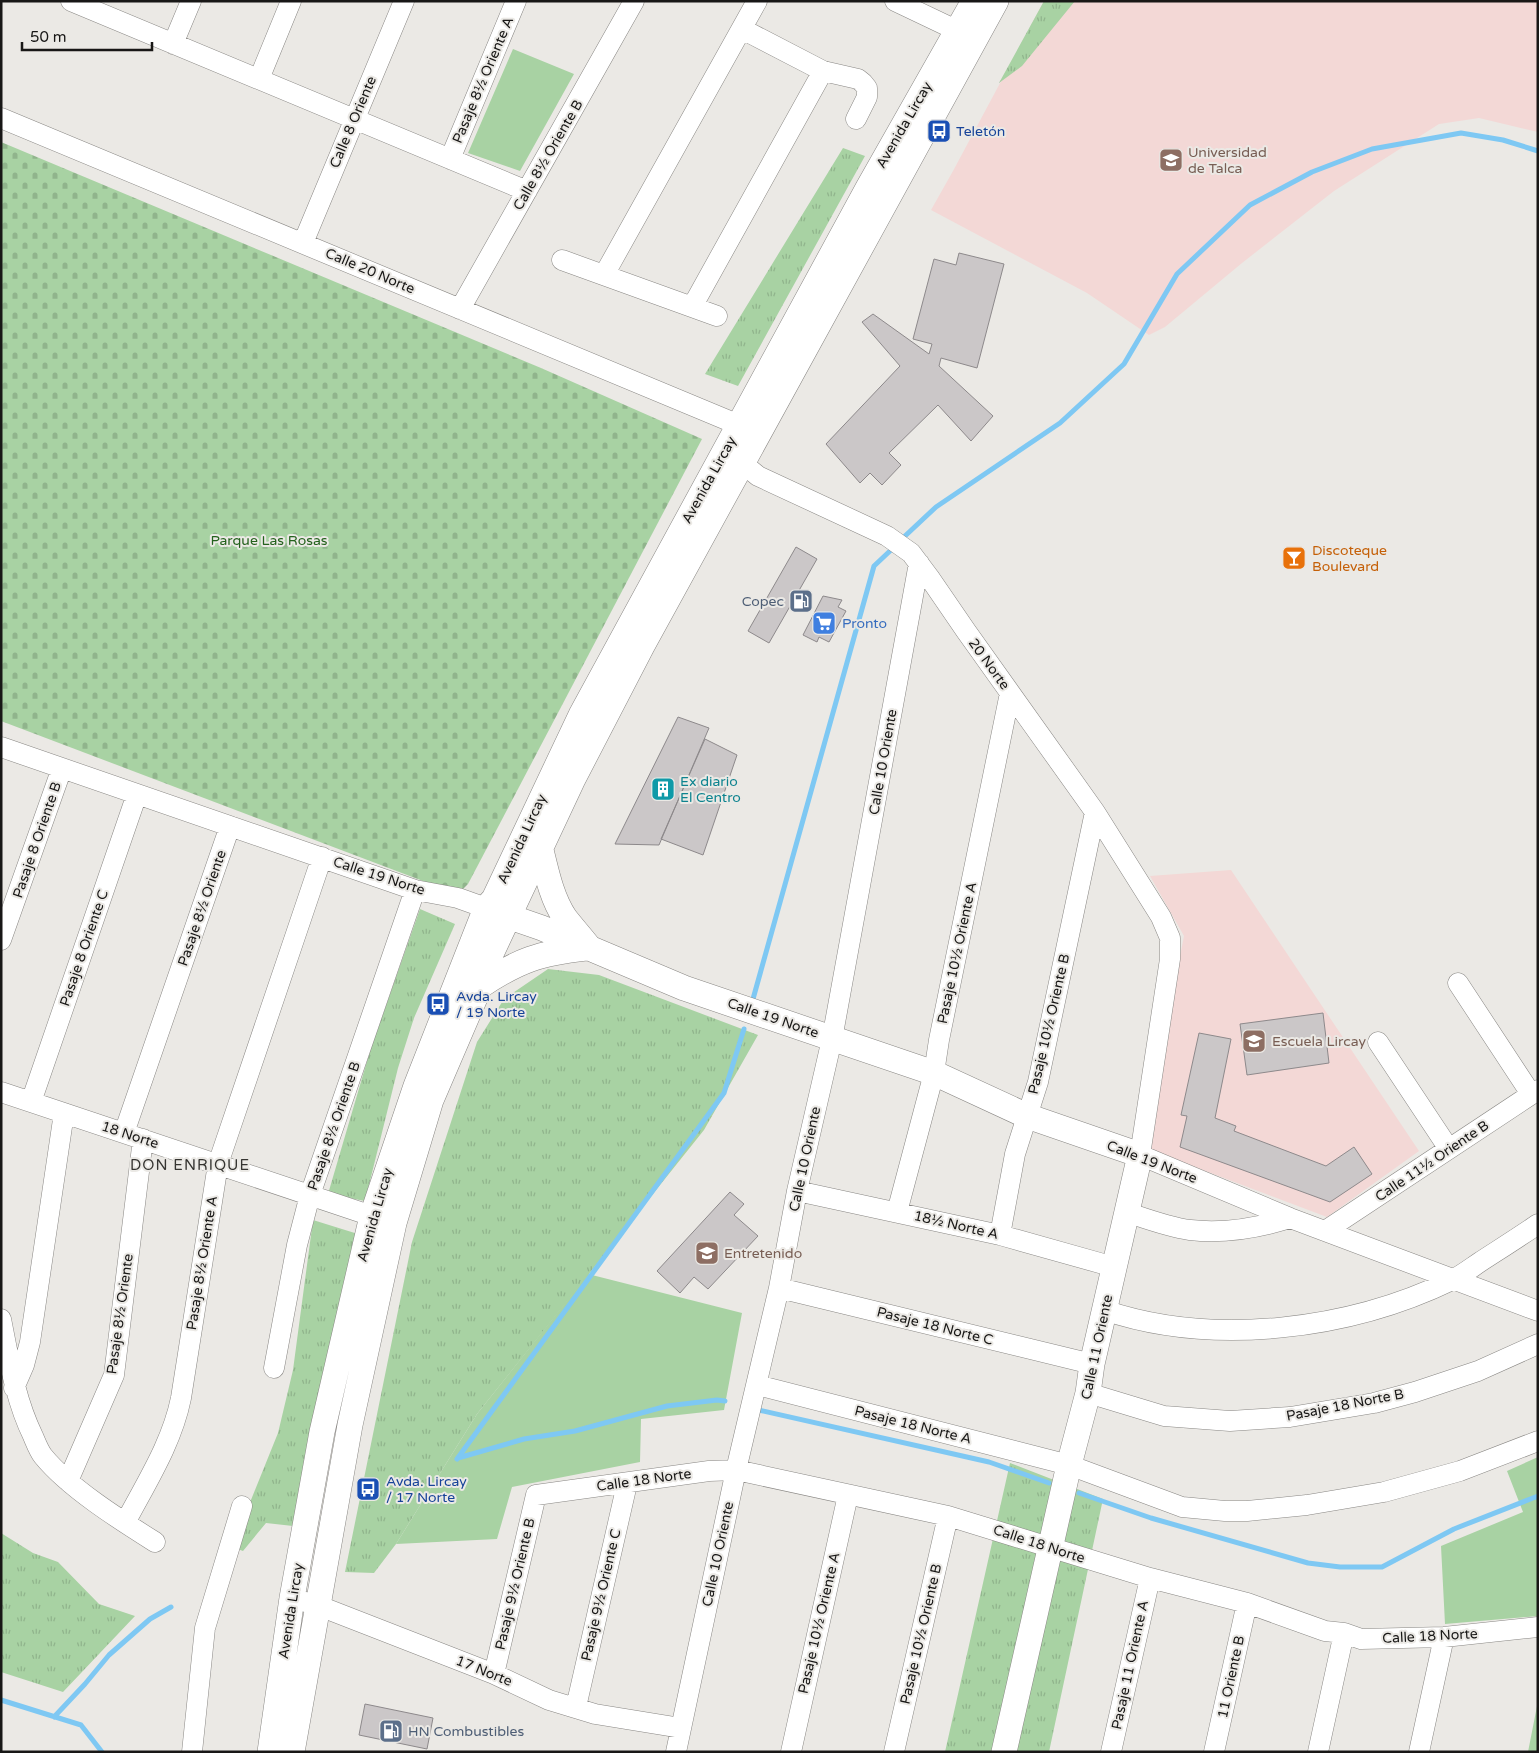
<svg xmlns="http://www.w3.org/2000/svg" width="1539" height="1753" viewBox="0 0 1539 1753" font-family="'Varela Round',sans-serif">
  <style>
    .education { fill: #f3d8d6 }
    .grass { fill: url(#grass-tufts) }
    .cemetery { fill: url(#cemetery-stones) }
    .green { fill: #a8d2a3 }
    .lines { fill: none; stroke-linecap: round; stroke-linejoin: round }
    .stream { stroke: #7ec8f3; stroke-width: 5 }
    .building { fill: #cbc7c8; stroke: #8d898b }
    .minor-casing { stroke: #898784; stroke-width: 21 }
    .major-casing { stroke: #898784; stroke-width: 26 }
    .minor { stroke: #fff; stroke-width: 20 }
    .major { stroke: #fff; stroke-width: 25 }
    .labels { text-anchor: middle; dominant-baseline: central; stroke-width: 4; stroke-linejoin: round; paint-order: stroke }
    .street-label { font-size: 14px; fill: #181716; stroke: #ebe9e5 }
    .transit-label { font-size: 14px; fill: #164399; stroke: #ebe9e5; text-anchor: start }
    .education-label { font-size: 14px; fill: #785e54; stroke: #ebe9e5; text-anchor: start }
    .park-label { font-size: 14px; fill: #24621d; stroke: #ebe9e5 }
    .food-label { font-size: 14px; fill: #c56008; stroke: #ebe9e5; text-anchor: start }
    .service-label { font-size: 14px; fill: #4e5e75; stroke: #ebe9e5; text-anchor: end }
    .shop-label { font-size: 14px; fill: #366cbe; stroke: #ebe9e5; text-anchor: start }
    .culture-label { font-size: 14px; fill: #0d838f; stroke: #ebe9e5; text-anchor: start }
    .neighbourhood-label { font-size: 15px; letter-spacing: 1px; fill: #353431; stroke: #ebe9e5 }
  </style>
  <defs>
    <pattern id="grass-tufts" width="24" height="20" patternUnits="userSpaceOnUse" patternTransform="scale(1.25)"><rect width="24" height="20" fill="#a8d2a3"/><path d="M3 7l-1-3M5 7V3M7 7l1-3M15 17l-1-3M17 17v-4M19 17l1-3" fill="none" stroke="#90b48c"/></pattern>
    <pattern id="cemetery-stones" width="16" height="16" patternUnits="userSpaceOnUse" patternTransform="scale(1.25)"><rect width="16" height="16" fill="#a8d2a3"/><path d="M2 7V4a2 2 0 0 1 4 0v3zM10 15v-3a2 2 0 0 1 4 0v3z" fill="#90b48c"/></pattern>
  </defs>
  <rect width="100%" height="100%" fill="#ebe9e5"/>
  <path class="education" d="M1044 1H1538V132L1479 118 1439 124 1334 191 1242 263 1165 327 1149 335 1087 293 931 210 953 171Z
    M1231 870 1419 1151 1327 1217 1142 1147 1184 936 1150 876Z"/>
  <path class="grass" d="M1044 1H1075L1022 66 999 83Z
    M843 148 865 156 738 386 705 374Z
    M420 909 455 924 414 1018 398 1068 365 1201 328 1194 370 1051Z
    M548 969 599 975 758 1035 704 1130 477 1414 396 1544 374 1573 345 1572 412 1242 477 1042 504 999Z
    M313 1220 358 1234 293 1526 266 1523 243 1551 232 1547 278 1433 293 1370Z
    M1010 1463 1103 1499 1049 1752H945Z
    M1 1533 33 1553 58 1562 99 1604 135 1616 63 1692 1 1672Z"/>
  <path class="cemetery" d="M1 142 541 368 702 439 468 884 460 892H452L1 721Z"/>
  <path class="green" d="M513 49 574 74 520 171 468 153Z
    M588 1274 742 1313 724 1410 641 1419 640 1462 512 1487 497 1539 396 1544 477 1414Z
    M1538 1457V1616L1445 1624 1441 1546 1523 1512 1507 1471Z
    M1538 1701V1752H1528Z"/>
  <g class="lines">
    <path class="stream" d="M905 536 936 507 1060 423 1124 364 1177 274 1250 205 1312 172 1372 149 1461 133 1503 140 1538 151
      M753 999 874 566 891 550
      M754 1409 989 1462 1049 1483
      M458 1458 524 1439 575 1431 667 1406 717 1400 725 1401
      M457 1459 724 1093 744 1029
      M1079 1493 1151 1518 1308 1563 1340 1567H1382L1454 1529 1538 1496
      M1 1700 81 1725 102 1752
      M54 1717 85 1684 109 1655 150 1619 171 1607"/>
  </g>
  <path class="building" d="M959 253 1004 264 977 368 941 358 939 366 993 416 971 441 938 405 889 453 901 465 882 485 870 473 860 483 826 444 900 366 862 322 873 314 929 354 932 344 913 339 934 259 956 265Z
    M796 547 817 559 769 643 748 631Z
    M823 596 842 600 838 607 846 611 829 642 819 637 817 642 803 635Z
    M678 717 709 728 659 845 615 844Z
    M705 739 737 755 703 855 661 839Z
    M1323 1013 1329 1063 1247 1075 1240 1024Z
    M1199 1033 1231 1039 1215 1118 1236 1126 1234 1131 1326 1166 1354 1147 1372 1174 1330 1202 1180 1147 1187 1116 1181 1115Z
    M730 1192 744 1204 734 1215 758 1236 708 1289 694 1277 680 1293 657 1271Z
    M365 1704 433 1718 427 1749 359 1735Z"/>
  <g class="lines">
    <g class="minor-casing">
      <path id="minor" d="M71 1 527 191
        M895 1 958 31
        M742 29 823 71 858 79 863 83 867 88V97L856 119
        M173 44 191 1
        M259 79 291 1
        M1 118 739 425
        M450 159 516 1
        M303 243 404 1
        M562 260 717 316
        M604 275 757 1
        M692 307 823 71
        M460 309 634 1
        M742 463 758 476 887 536 911 553 929 577 966 631 1095 812 1161 917 1170 938V959L1140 1155 1290 1218 1538 1311
        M1 747 415 890 458 898 486 908
        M1 940 62 768
        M1458 983 1531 1094
        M1378 1042 1449 1149
        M1 1092 372 1216
        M31 1102 137 794
        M124 1133 230 826
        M797 1191 1000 1235 1114 1267
        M897 1212 934 1073 939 1040 1010 693
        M1126 1212C1147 1219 1168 1227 1190 1230 1224 1234 1258 1228 1290 1218
        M1325 1231 1538 1090
        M1000 1235 1015 1154 1038 1082 1095 812
        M779 1288 1092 1364
        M1104 1310C1213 1347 1349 1330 1452 1280 1462 1275 1471 1268 1480 1262 1500 1249 1519 1237 1538 1224
        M1 1319C9 1359 15 1399 33 1436 36 1443 39 1451 43 1456 69 1488 120 1520 155 1542
        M274 1368 297 1245 310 1195 415 890
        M757 1385 1069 1465 1182 1507 1225 1511H1247L1307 1505 1384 1492 1460 1471 1538 1441
        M14 1388 24 1365 30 1342 64 1113
        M1088 1393 1164 1416 1230 1421 1290 1417 1374 1403 1415 1392 1478 1371 1538 1344
        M68 1481 114 1375 143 1139
        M125 1523C146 1483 172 1443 181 1398L218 1164 322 857
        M306 1602 327 1609 494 1674 549 1700 595 1714 681 1728
        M494 1674 536 1495 709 1471 736 1470 948 1516 1150 1578 1247 1603 1325 1631 1344 1633 1361 1639 1444 1637 1538 1627
        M576 1707 627 1484
        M192 1752 205 1628 242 1506
        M676 1752 736 1470 779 1288 797 1191 832 1039 919 563
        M791 1752 848 1495
        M894 1752 948 1516
        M1111 1752 1150 1578
        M1214 1752 1247 1603
        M1318 1752 1344 1633
        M1419 1752 1444 1637"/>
    </g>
    <g class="major-casing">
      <path id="major" d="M540 846C546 870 551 897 565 918 572 927 580 936 588 946
        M493 911 542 928 684 988 934 1073 1027 1116 1140 1155 1092 1364 1088 1393 1069 1465 1004 1752
        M480 986C519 960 540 953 586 948
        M270 1752 292 1598 322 1432 372 1216 416 1086 486 908 494 899 581 715 868 188 974 1
        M292 1752 350 1425 394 1223 431 1100 480 986 490 956 573 779 642 646 996 1"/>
    </g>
    <use href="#minor" class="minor"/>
    <use href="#major" class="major"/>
  </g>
  <defs>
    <g id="bus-square" transform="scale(1.25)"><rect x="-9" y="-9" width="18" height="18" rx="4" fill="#1a4fb4" stroke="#ebe9e5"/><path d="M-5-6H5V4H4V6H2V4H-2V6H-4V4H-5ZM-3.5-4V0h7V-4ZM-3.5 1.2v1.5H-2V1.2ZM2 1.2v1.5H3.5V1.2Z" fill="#fff"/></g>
    <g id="university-square" transform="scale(1.25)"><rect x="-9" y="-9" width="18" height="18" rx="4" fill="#8d6e63" stroke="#ebe9e5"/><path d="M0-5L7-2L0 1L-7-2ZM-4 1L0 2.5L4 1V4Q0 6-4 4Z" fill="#fff"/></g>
    <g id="bar-square" transform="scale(1.25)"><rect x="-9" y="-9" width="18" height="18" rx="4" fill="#e8710a" stroke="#ebe9e5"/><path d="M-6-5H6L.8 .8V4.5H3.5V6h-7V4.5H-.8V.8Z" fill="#fff"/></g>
    <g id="fuel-square" transform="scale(1.25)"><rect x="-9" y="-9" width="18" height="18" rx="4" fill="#5c6f8a" stroke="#ebe9e5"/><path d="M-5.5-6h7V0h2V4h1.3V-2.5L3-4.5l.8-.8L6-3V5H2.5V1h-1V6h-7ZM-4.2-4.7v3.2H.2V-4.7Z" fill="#fff"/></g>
    <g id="supermarket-square" transform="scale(1.25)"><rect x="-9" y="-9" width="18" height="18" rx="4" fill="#3f7fe0" stroke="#ebe9e5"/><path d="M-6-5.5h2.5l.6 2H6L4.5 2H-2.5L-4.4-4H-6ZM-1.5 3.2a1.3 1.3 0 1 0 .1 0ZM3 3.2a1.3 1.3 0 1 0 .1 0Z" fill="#fff"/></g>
    <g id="building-square" transform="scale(1.25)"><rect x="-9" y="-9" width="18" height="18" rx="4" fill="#0f9aa8" stroke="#ebe9e5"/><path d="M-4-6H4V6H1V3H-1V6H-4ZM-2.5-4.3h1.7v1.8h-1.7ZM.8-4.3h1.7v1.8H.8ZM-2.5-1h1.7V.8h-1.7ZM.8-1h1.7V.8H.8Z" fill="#fff"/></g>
    <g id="school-square" transform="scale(1.25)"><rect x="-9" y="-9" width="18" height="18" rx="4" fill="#8d6e63" stroke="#ebe9e5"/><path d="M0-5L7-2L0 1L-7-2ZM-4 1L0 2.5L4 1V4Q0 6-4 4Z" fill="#fff"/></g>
  </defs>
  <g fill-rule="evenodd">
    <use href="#bus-square" x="939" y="131"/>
    <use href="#university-square" x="1171" y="160"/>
    <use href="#bar-square" x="1294" y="558"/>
    <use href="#fuel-square" x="801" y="601"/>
    <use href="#supermarket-square" x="824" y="623"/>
    <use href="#building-square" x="663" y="789"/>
    <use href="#bus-square" x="438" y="1004"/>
    <use href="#school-square" x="1254" y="1041"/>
    <use href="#school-square" x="707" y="1253"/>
    <use href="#bus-square" x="368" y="1489"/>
    <use href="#fuel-square" x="391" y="1731"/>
  </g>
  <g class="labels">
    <g class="street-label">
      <text transform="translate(483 80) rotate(-67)">Pasaje 8½ Oriente A</text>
      <text transform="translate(353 122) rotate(-67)">Calle 8 Oriente</text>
      <text transform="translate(904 125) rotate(-60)">Avenida Lircay</text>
      <text transform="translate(548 155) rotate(-60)">Calle 8½ Oriente B</text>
      <text transform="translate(370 271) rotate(23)">Calle 20 Norte</text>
      <text transform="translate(709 480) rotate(-61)">Avenida Lircay</text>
      <text transform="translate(989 664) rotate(54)">20 Norte</text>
      <text transform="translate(883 762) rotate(-80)">Calle 10 Oriente</text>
      <text transform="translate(522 839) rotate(-65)">Avenida Lircay</text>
      <text transform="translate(37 840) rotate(-71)">Pasaje 8 Oriente B</text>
      <text transform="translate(379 876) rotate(18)">Calle 19 Norte</text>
      <text transform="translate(202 908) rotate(-71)">Pasaje 8½ Oriente</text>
      <text transform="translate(84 948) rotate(-71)">Pasaje 8 Oriente C</text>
      <text transform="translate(957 953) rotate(-78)">Pasaje 10½ Oriente A</text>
      <text transform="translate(773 1018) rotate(19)">Calle 19 Norte</text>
      <text transform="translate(1049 1024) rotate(-77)">Pasaje 10½ Oriente B</text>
      <text transform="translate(334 1126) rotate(-71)">Pasaje 8½ Oriente B</text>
      <text transform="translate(130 1135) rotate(18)">18 Norte</text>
      <text transform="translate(805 1159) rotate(-78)">Calle 10 Oriente</text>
      <text transform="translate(1432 1161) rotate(-34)">Calle 11½ Oriente B</text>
      <text transform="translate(1152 1162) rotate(21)">Calle 19 Norte</text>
      <text transform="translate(375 1215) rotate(-74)">Avenida Lircay</text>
      <text transform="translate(956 1225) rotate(13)">18½ Norte A</text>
      <text transform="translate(202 1263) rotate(-81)">Pasaje 8½ Oriente A</text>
      <text transform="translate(120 1314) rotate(-82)">Pasaje 8½ Oriente</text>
      <text transform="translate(935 1326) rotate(14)">Pasaje 18 Norte C</text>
      <text transform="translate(1097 1347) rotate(-78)">Calle 11 Oriente</text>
      <text transform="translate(1345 1405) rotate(-11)">Pasaje 18 Norte B</text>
      <text transform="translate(913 1425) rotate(14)">Pasaje 18 Norte A</text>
      <text transform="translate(644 1480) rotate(-8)">Calle 18 Norte</text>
      <text transform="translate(1039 1544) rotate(18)">Calle 18 Norte</text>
      <text transform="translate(718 1554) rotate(-78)">Calle 10 Oriente</text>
      <text transform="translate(515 1584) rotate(-77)">Pasaje 9½ Oriente B</text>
      <text transform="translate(601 1595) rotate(-77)">Pasaje 9½ Oriente C</text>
      <text transform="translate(291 1611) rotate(-81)">Avenida Lircay</text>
      <text transform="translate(819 1623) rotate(-77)">Pasaje 10½ Oriente A</text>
      <text transform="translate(921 1634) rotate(-77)">Pasaje 10½ Oriente B</text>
      <text transform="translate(1430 1636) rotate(-3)">Calle 18 Norte</text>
      <text transform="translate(1130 1665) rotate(-78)">Pasaje 11 Oriente A</text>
      <text transform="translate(484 1671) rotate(22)">17 Norte</text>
      <text transform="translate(1231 1677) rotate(-78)">11 Oriente B</text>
    </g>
    <g class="transit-label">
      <text x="956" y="131">Teletón</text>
      <text x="456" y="996">Avda. Lircay<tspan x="456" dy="16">/ 19 Norte</tspan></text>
      <text x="386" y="1481">Avda. Lircay<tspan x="386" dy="16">/ 17 Norte</tspan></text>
    </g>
    <g class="education-label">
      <text x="1188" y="152">Universidad<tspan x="1188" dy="16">de Talca</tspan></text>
      <text x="1272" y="1041">Escuela Lircay</text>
      <text x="724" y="1253">Entretenido</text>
    </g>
    <g class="park-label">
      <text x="269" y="540">Parque Las Rosas</text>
    </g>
    <g class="food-label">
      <text x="1312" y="550">Discoteque<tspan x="1312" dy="16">Boulevard</tspan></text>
    </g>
    <g class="service-label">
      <text x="784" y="601">Copec</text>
      <text x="408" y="1731" text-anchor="start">HN Combustibles</text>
    </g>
    <g class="shop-label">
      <text x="842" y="623">Pronto</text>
    </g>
    <g class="culture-label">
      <text x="680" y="781">Ex diario<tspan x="680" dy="16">El Centro</tspan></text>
    </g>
    <g class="neighbourhood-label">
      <text x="190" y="1165">DON ENRIQUE</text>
    </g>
  </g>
  <rect width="1539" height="1753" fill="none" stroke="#181716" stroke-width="5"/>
  <path d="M22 42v8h130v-8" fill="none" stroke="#181716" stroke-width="2.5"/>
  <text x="30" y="42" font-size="15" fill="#181716" stroke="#ebe9e5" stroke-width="4" paint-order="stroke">50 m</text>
</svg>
